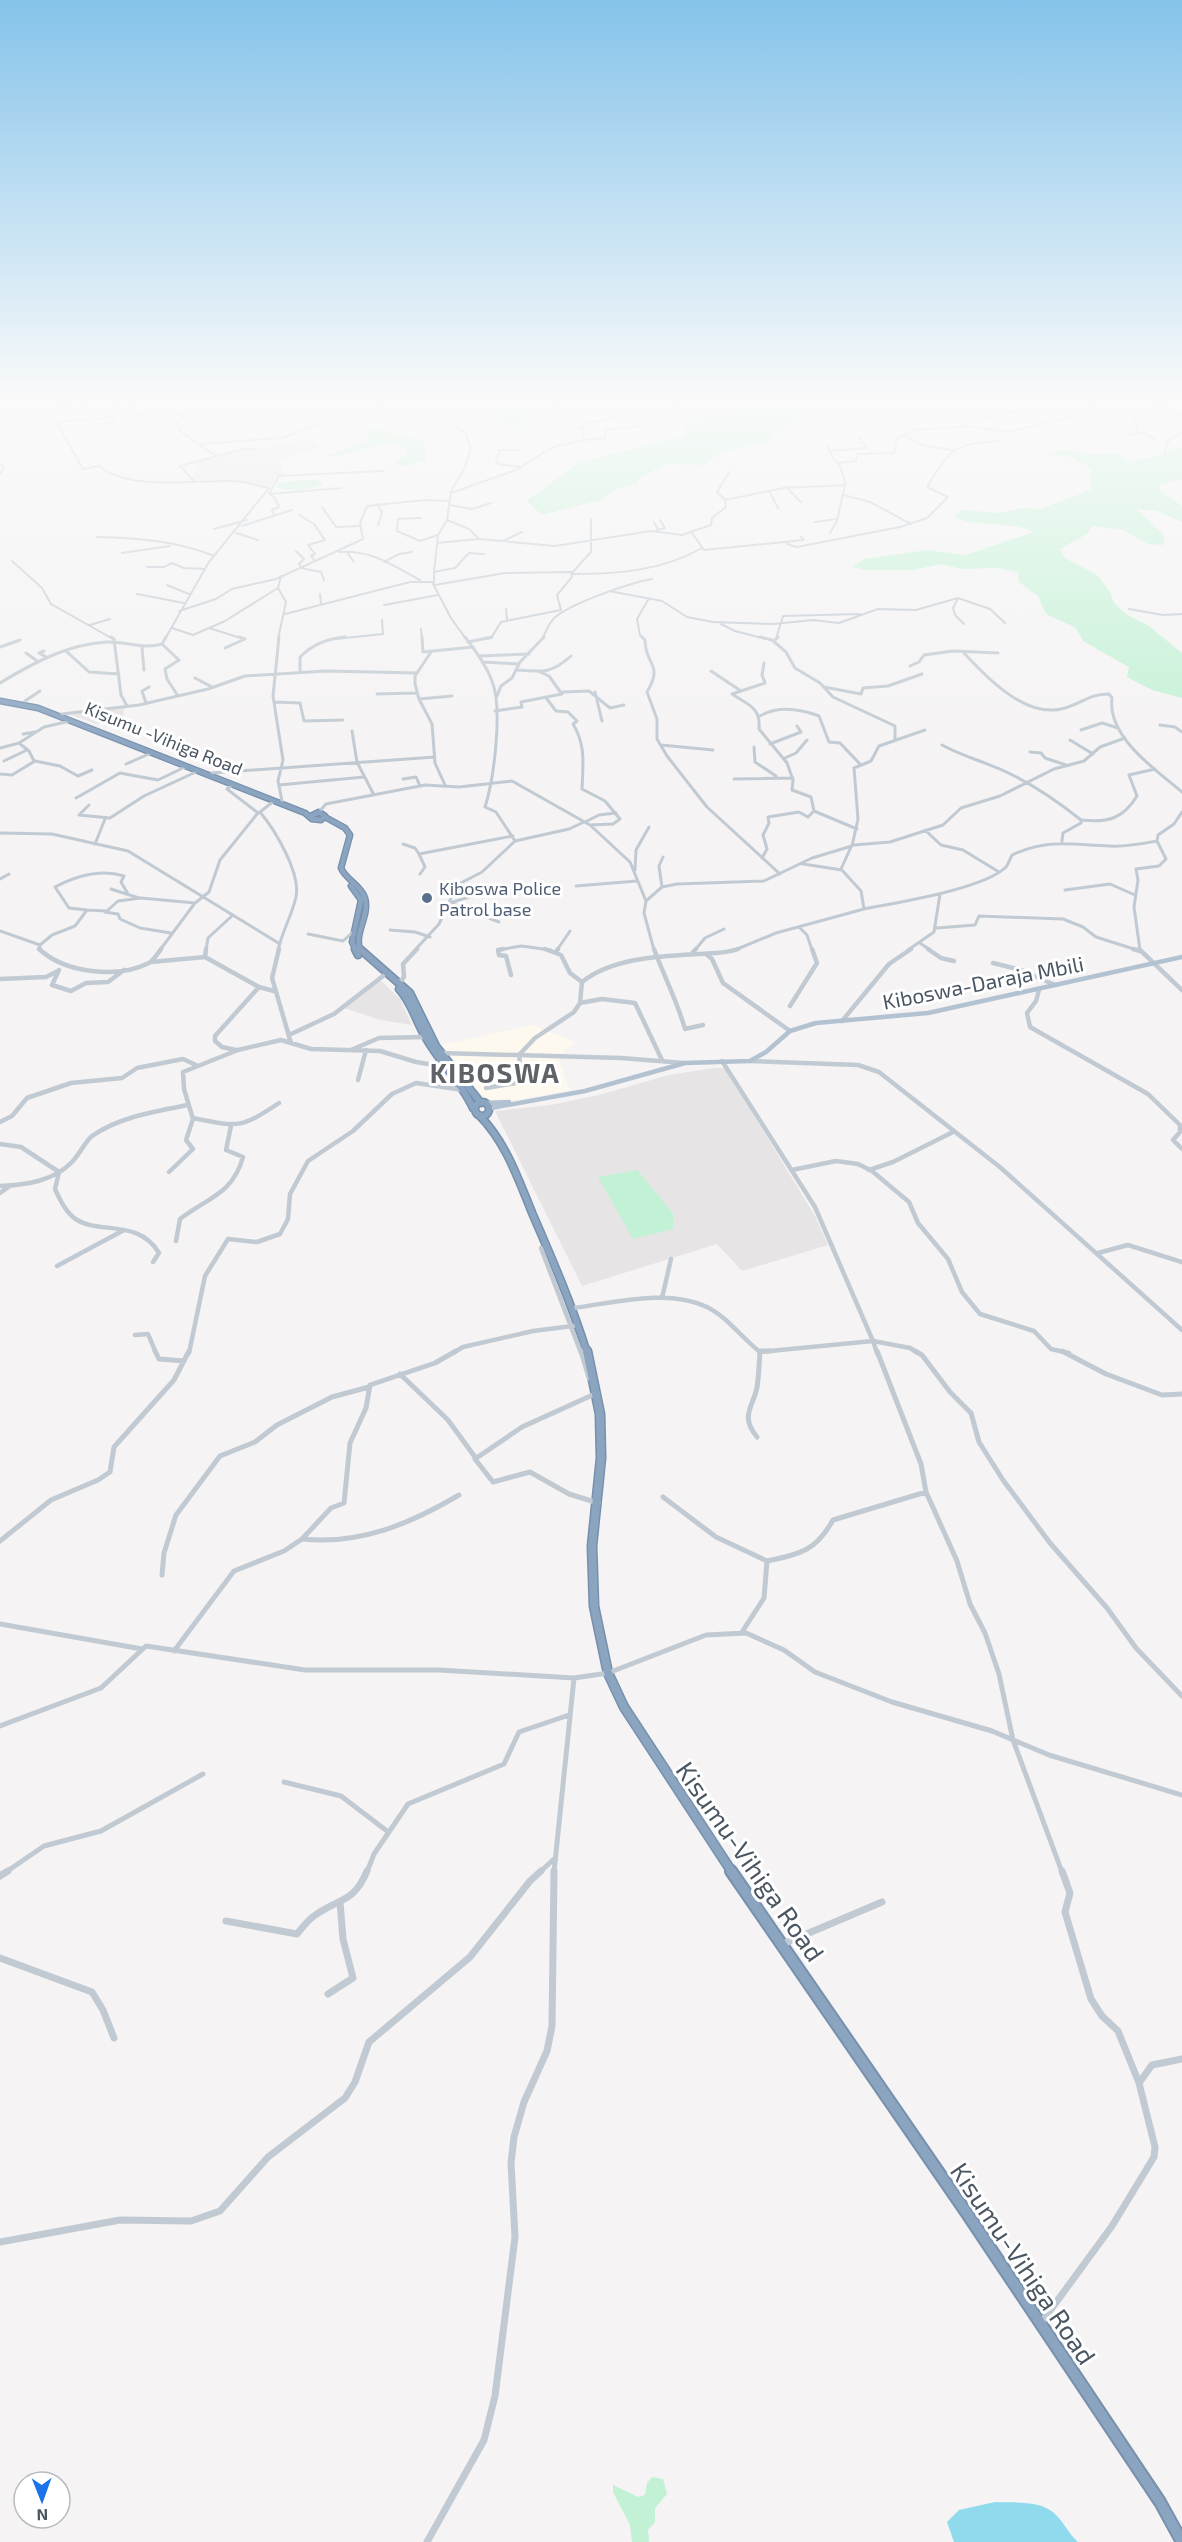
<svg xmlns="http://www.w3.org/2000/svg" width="1182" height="2542" viewBox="0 0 1182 2542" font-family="'Exo 2',sans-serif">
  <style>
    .commercial { fill: #fdf9ef }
    .education { fill: #e6e4e5 }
    .green { fill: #c3f1d5 }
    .water { fill: #90daee }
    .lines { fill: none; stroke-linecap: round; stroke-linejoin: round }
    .highway-far3-casing { stroke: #7690ad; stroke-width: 7 }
    .highway-far2-casing { stroke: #7690ad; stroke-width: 9 }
    .highway-far1-casing { stroke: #7690ad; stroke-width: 11 }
    .highway-casing { stroke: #7690ad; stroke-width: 14 }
    .minor-far4 { stroke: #c1cad2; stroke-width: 2 }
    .minor-far3 { stroke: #c1cad2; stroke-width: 3 }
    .minor-far2 { stroke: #c1cad2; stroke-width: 4.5 }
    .minor-far1 { stroke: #c1cad2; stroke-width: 5 }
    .minor { stroke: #c1cad2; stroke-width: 7 }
    .major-far1 { stroke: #b3c2d1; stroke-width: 3 }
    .major { stroke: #b3c2d1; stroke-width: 4.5 }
    .highway-far3 { stroke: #8ba5c1; stroke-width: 4.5 }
    .highway-far2 { stroke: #8ba5c1; stroke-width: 6 }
    .highway-far1 { stroke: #8ba5c1; stroke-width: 8 }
    .highway { stroke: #8ba5c1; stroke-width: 10 }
    .service-dot { fill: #5c6f8a; stroke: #fff; stroke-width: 2 }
    .labels { text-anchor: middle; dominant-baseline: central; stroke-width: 6; stroke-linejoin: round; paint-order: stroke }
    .far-street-label { font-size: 18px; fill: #4a5661; stroke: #fff }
    .far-service-label { font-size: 18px; fill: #4e5e75; stroke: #fff; text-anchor: start }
    .street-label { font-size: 21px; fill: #4a5661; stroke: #fff }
    .near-street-label { font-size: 26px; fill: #4a5661; stroke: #fff }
    .district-label { font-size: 27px; font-weight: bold; letter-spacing: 1.5px; fill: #5f6368; stroke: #fff }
  </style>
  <rect width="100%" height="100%" fill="#f5f3f3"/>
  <path class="commercial" d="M532 1025 575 1042 558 1057 570 1090 517 1100 487 1099 465 1079 441 1045Z"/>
  <path class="education" d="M312 440 319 448 280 459 284 475 275 478 272 486H254L236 480 193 479 199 460 248 448 272 449 269 444Z
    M124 708 123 720 96 724 69 714Z
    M379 979 400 999 412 1025 381 1020 344 1008Z
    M713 1068H725L815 1216 828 1245 742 1271 717 1244 582 1286 495 1111 551 1105 599 1095 669 1075Z"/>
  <path class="green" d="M494 397H519V405L528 409 524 415 528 425 521 431 498 423V419L488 412 496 406 489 398Z
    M751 402 802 408 792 425 764 443 723 451 704 465 667 464 640 477 637 484 617 489 601 500 542 515 526 501 579 463 684 436 685 426 701 415 717 414Z
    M368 427 425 442 426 460 408 466 395 465 397 460 407 455 402 445C376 440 352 457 324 457L366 441Z
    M1176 447 1182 448V479L1158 485 1162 492 1182 506V522L1157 511 1136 509 1164 535V545L1148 544 1123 530 1092 526 1087 534 1060 549 1065 558 1097 575 1110 592 1114 603 1127 615 1149 626 1182 653V698L1152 690 1127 677 1129 667 1083 641 1076 628 1046 614 1038 596 1019 582 1018 572 998 568 961 569 941 564 913 570H868L851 567 865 559 927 550 965 555 1034 532C1010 520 970 528 954 516L963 510 1000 513 1022 508 1041 509 1092 489 1089 478 1092 469 1071 457 1047 455 1064 449 1096 455 1116 454 1133 462 1159 455Z
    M304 480H319L323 484C314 490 286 493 276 487L279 483Z
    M637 1170 673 1213V1229L633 1239 598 1177Z
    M652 2477 663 2479 667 2494 655 2508V2522L648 2530 649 2542H632L630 2525 613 2492V2485L638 2497 645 2495 647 2483Z"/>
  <path class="water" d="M995 2502C1013 2503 1040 2500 1054 2513 1064 2522 1068 2533 1078 2542H954L947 2522 959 2510Z"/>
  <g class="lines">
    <g class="highway-far3-casing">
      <path id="highway-far3" d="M0 701 38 708 305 813 312 819 321 820 325 816 319 812 311 816
        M325 817 345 828 350 835 341 868C346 880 361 885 365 898 370 916 354 932 360 950
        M351 886 361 900 352 942 356 950"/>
    </g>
    <g class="highway-far2-casing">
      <path id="highway-far2" d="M355 949 358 955
        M360 949 410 993 436 1046 481 1103
        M399 989C412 1003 416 1022 426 1038 440 1063 461 1082 473 1108
        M475 1109a7 7 0 1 1 14 0a7 7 0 1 1-14 0Z
        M479 1115C506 1142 519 1181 533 1215 553 1261 572 1305 587 1353"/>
    </g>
    <g class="highway-far1-casing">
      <path id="highway-far1" d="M587 1351 600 1414 601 1458 592 1546 594 1606 608 1673 624 1707 732 1872"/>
    </g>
    <g class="highway-casing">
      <path id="highway" d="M731 1871 966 2212 1160 2502 1182 2542"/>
    </g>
    <path class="minor-far4" d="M121 397 113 417 56 422 83 469 99 466C128 491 195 480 232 481 245 481 257 486 269 488L209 562 165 639
      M135 397 130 403 131 414 142 415 141 420
      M158 397 162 409 184 416 176 421 180 431 216 456
      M219 397 220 400
      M379 397 377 399 382 409
      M1146 398 1162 397
      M0 399 4 397
      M56 401 84 398
      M551 402 574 426 582 429
      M798 402 800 397
      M0 406 1 410
      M54 406 120 400
      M960 408 1021 412 974 419 963 426
      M1089 408 1094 397H1104
      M434 414 465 432 471 448 465 467 451 491 447 520 438 535 434 572
      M1138 414 1132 419 1138 424 1135 428 1138 431
      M101 424 112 423 116 415
      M1127 435 1143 432 1154 439
      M905 436 922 445 955 451
      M859 437 867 448
      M584 440 605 438V430L640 426
      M200 444 282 438 317 425
      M520 450H500L496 459 498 464 520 467
      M829 451 866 448
      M1165 452 1168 441 1182 432
      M839 463 856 461 857 454 894 453 897 438 914 430 967 426 1008 432 1077 415 1089 408 1143 414 1164 407
      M0 464 4 468 0 474
      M729 472 717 492 725 500 784 488 846 485 839 463 835 461 827 446
      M194 481 180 466 243 449H256
      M786 487 801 502
      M769 491 778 508
      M451 493 516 470 553 447 584 440 582 428 586 424 644 410 677 409 679 397
      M269 494 341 488
      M844 495 870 502 911 524
      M377 504 382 512 378 525
      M449 505 472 509 491 503
      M322 507 336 527 359 526
      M274 514 272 510 279 507 275 498 269 494 279 476 384 471
      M299 515 314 524 325 540 308 545 315 554 311 556 314 560
      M421 518 398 519 397 531 420 541 438 535
      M447 520 469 529 479 539
      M654 522 658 530
      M815 522 837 519
      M242 526 292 510
      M214 529 247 520
      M657 530 665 528 660 520
      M236 533 258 540
      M692 533 704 550 804 540 801 537
      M830 533 837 521 845 485
      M97 537C137 538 178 541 214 556
      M503 541 522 532
      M437 543 479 539 555 546 651 531 682 535 711 525 712 518 726 507 725 500
      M787 544 797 547 900 527 927 518 948 497 927 487C950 450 951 444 998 441
      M296 551 304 559 299 564 302 568
      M339 552C372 550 392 565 420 580
      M347 552 354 562
      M122 553 170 546
      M12 561 42 588 51 604 113 639
      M384 562 399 554 412 552
      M147 567H164L172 563 184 568 204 569
      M301 568 321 572 324 580
      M572 573 591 552V519
      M572 574C617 574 662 571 702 548
      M434 583V572L455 568 469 553 484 554
      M167 585 189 594
      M435 585 505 573 571 572 572 577 557 595 561 610
      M609 591 662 601 687 617 713 622 773 624 813 620 839 623 878 609 916 610 958 598 990 609 1005 623
      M137 594 184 603
      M320 594 321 604
      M958 598 953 608 955 615 964 624
      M384 605 438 595
      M506 609 507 620
      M1129 609 1163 615 1182 614
      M179 611 216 599 232 589 276 579 363 539 360 523 367 506 425 500 449 501
      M285 614 410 582H432L451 618 466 639
      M721 624 735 631 766 639
      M90 625 110 619
      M172 628 193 635 225 621 278 588
      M209 628 244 639
      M421 629 422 639
      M278 639 286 602 278 588 281 576
      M335 639 383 634 382 620
      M487 639 491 638 501 622 561 610
      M542 639C547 630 549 621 558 615 576 602 629 583 652 579
      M644 639 640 635 637 619 648 600
      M776 639 783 616 860 614"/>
    <path class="minor-far3" d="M111 637 114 639 121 695 127 706
      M279 637 273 696 283 760 278 781 282 801
      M422 637 423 652 473 647
      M642 637 645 640C645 666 664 663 647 692L657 719V739L667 756 707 807 780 874
      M760 637 772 640 786 652 795 668 820 683 833 697 895 726V740
      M774 641 778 637
      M468 642 492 637
      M162 644 179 660 165 669 167 679 178 696
      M0 647 20 640
      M142 647 144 670
      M225 648 245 639 239 637
      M44 651 39 653 46 657
      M66 651 89 672 119 674
      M431 652 415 676V684L419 699 432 724 435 763 445 785
      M26 653 37 661
      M964 653C987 678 1027 720 1065 708 1083 703 1089 694 1109 694L1112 698C1107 737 1156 770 1182 792
      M480 656 529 654
      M483 662 519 664
      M764 663 762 675 765 683 732 694C748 705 761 707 759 729L787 763 793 780 792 790 811 797 814 811 857 829
      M910 666 919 662 924 655 953 651 998 653
      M516 670C542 672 551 674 571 656
      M711 671 741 691
      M300 672V657C313 644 327 639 345 637
      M195 678 212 687
      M0 683C33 663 68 644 107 642 126 641 143 650 162 644L166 637
      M824 687 861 694 863 688 888 686 922 674
      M563 692 589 691 610 708 624 705
      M595 692 602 721
      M377 694 417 693
      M497 696 501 686 512 678 520 662 544 637
      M419 699 452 696
      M547 699 556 711 568 712 577 721 573 724C586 745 583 765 582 789L605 801 620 819 613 824 590 825
      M25 701 40 691
      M274 702 300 703 304 721 343 720
      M146 703 142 691 149 687
      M495 711 522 707 521 702 562 694 549 676 540 672
      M62 714 139 705 208 689 245 676 326 671 417 673
      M760 716C779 705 800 709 819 716L829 742 840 743 860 764
      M1160 725 1175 727 1182 732
      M1081 730 1102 723 1118 728
      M352 731 357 762 374 795
      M23 734 35 732
      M1070 740 1093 754
      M19 743 29 751 34 761
      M770 744 801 732 797 726
      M661 745 713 750
      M942 745C962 756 982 761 1002 770 1031 783 1056 800 1081 820V823L1063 833 1062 841
      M754 747 755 762 776 776
      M0 748 19 743 44 727 70 721
      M1030 752 1041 753 1045 758 1066 765
      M785 758 796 753 807 740
      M4 761 27 750
      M126 764 151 753
      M212 773 435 757
      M0 774 12 775 35 761 60 766 78 776 92 770
      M403 779 416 777 420 786
      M734 779 793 778
      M279 785 364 777
      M76 798 120 773 158 780 185 767
      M89 805 79 815 110 818 144 796 198 771
      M260 812C275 830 301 873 296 897 292 915 282 932 278 950
      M260 812 274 801
      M319 812 326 804 425 785 459 787 512 781 590 825 630 862 646 901 644 913 654 950
      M1082 820C1107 823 1123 819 1137 796L1129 775 1155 769
      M585 822 599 815 616 813
      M925 830 941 845 963 850 999 872
      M0 833 52 834 128 851 280 944
      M515 841 569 829 584 822
      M1157 841 1158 835 1174 824 1182 812
      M95 844 105 819
      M403 844 415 848 419 854
      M854 845 890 842 943 825 961 808 1000 796 1054 769 1084 761 1100 747 1125 738
      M762 858 767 849 763 835 769 823 768 817 799 812 808 817 814 811
      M803 864 842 870
      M635 870 636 850 649 827
      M420 874 425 867 419 854 513 836
      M0 879 9 874
      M576 886 637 881
      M662 887 659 866 663 857
      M111 889 139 898
      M1065 890 1110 884 1135 895
      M497 893 475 895 450 903 499 922
      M646 901 662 887 677 884 764 881 812 858 852 846 858 819 854 768 871 761 879 746 925 730
      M864 909C895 903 984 889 1006 867 1008 865 1010 859 1012 855 1049 838 1071 845 1110 846 1126 847 1141 844 1157 841
      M87 910 69 908 55 887C76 876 101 869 124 876L121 882 128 894
      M105 912 118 914 120 919 140 928 171 933
      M799 927 807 935 812 950
      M937 928 975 925 979 916 1063 919 1083 927 1096 937 1137 950
      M390 930 415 932 430 937
      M0 931 40 945
      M308 934 343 941 353 932
      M920 943 930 950
      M40 945V950
      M40 945 52 935 75 926 87 910 107 911 118 901 141 898 195 903
      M160 950 195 903 209 892 220 860 258 813 227 789 232 785
      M206 950 208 938 233 915
      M415 950 439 924 457 885 482 872 515 841 496 812 485 807C494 779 503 708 492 681 486 665 476 651 465 637
      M498 950 521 946 551 950
      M557 950 570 931
      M695 950 705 938 724 929
      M735 950 776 933 864 909 861 891 841 869 851 847
      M908 950 934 932 940 894
      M1140 950 1134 907 1138 880 1136 869 1159 866 1166 859 1157 841"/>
    <path class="minor-far2" d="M39 949C65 973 117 979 149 963 154 960 158 953 161 949
      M279 949 272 978 291 1043
      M503 949 498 950 499 955 506 956 511 975
      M545 949 561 955 570 973 582 982
      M654 949C664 976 677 1001 685 1029L703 1025
      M928 949 941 958 954 961
      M1133 949 1140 951
      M1139 949 1182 990
      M556 952 558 949
      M693 952 696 949
      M706 954 712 959 723 983 790 1031
      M205 957 206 949
      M151 962 205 957 259 987 215 1036V1041L222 1047 236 1050
      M993 963 1021 970 1055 985
      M59 970 52 985 71 991 86 983 108 982 124 970
      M0 979 46 977 58 971
      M399 983 404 977 403 964 417 949
      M259 987 274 991
      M1039 990 1036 1001 1027 1013 1030 1027 1148 1094 1180 1125V1132L1173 1140 1182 1149
      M580 1003 602 999 635 1003 662 1060
      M790 1006 817 963 812 949
      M842 1021 889 964 911 949
      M289 1035 334 1014 383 976
      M351 1050 379 1038 425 1037
      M441 1053 621 1058 684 1063
      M722 1061 815 1207 873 1341 910 1348 918 1353
      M750 1061 858 1065 879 1072 1001 1168 1182 1330
      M358 1080 366 1050
      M486 1088 522 1082 519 1055 535 1038 574 1012 580 1003 582 982C612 958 660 956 697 954 710 953 726 954 738 949
      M193 1118C238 1127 240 1129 279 1103
      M0 1122 12 1116 27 1098 71 1083 122 1078 137 1068 183 1059 196 1065
      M0 1144 21 1147 59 1172 55 1189C60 1200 66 1213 77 1220 100 1234 139 1219 159 1253L153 1262
      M792 1170 836 1161 858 1164 872 1171 909 1202 918 1223 948 1259 962 1292 980 1314 1034 1331 1051 1349 1069 1353
      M869 1170 893 1162 953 1132
      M169 1172 193 1149 186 1140 193 1119 184 1089 183 1072 238 1050 281 1040 311 1049 380 1051 416 1062 446 1067
      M0 1186C26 1185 54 1181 72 1162 80 1154 84 1143 92 1136 119 1117 157 1111 188 1105
      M0 1193 10 1186
      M176 1241 180 1219C207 1198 233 1194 243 1157L226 1150 231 1126
      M541 1248 581 1353
      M1098 1253 1128 1245 1182 1262
      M57 1266 124 1230
      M662 1298 671 1259
      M573 1308C614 1303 668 1288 707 1307 727 1317 742 1338 760 1352L873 1341 877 1353
      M135 1335 148 1334 156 1353
      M189 1353 205 1276 228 1239 257 1242 280 1234 288 1219 290 1194 308 1161 353 1131 392 1094 416 1083 463 1090
      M453 1353 463 1347 533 1331 573 1326"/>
    <path class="minor-far1" d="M155 1351 159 1359 184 1361
      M581 1351 589 1378
      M759 1351H770
      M877 1351 921 1464 926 1492 957 1561 970 1604 985 1633 999 1674 1013 1740
      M915 1351 922 1355 950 1392 971 1413 979 1442 1003 1480 1050 1543 1107 1608 1136 1648 1182 1696
      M1062 1351 1106 1374 1162 1395 1182 1394
      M400 1374 448 1420 475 1457
      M597 1393 522 1427 475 1459 493 1482 530 1472 569 1494 598 1503
      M757 1437C739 1415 754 1406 757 1387 759 1375 759 1363 760 1352
      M663 1497 716 1537 767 1561
      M302 1539C360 1545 410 1524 459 1495
      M0 1541 51 1500 98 1480 110 1472 114 1447 174 1380 189 1351
      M162 1575 164 1553 176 1515 220 1456 255 1442 277 1425 332 1397 369 1387
      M0 1624 142 1649
      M742 1632 764 1598 767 1561C800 1554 816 1551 833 1520L926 1492
      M174 1651 234 1571 284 1551 302 1539 331 1508 344 1503 350 1443 366 1408 370 1385 435 1363 456 1351
      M0 1726 101 1688 146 1646 305 1670H439L574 1678 608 1673 706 1635 746 1633 784 1650 815 1672 892 1702 992 1731 1049 1755 1182 1795
      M1013 1740 1062 1872
      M284 1782 341 1796 387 1831
      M6 1872 44 1846 101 1831 203 1774
      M367 1872 374 1854 408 1804 504 1764 519 1732 569 1715
      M540 1872 554 1859
      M554 1872 574 1678"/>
    <path class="minor" d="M1062 1871 1070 1893 1065 1912 1091 1999 1102 2016 1118 2031 1139 2083
      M0 1876 8 1871
      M226 1921 297 1934C302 1928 307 1921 314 1916 339 1898 354 1903 367 1871
      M783 1944 882 1902
      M0 1958 92 1992 103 2010 114 2038
      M328 1994 353 1978 343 1939 340 1902
      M0 2242 120 2220 191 2221 220 2211 268 2157 345 2098 355 2082 369 2042 470 1957 530 1881 541 1871
      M1041 2323 1112 2226 1154 2157 1155 2147 1139 2083 1152 2065 1182 2059
      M427 2542 484 2440 495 2396 515 2237 511 2163 514 2137 524 2102 547 2051 552 2026 554 1871"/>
    <path class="major-far1" d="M1140 397 1182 416"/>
    <path class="major" d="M487 1103 509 1102
      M491 1108 585 1091 685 1063 750 1061 766 1052 790 1031 816 1023 928 1013 1182 957"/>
    <use href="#highway-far3" class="highway-far3"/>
    <use href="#highway-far2" class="highway-far2"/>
    <use href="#highway-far1" class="highway-far1"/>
    <use href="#highway" class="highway"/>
  </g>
  <linearGradient id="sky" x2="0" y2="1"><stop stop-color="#85c3ea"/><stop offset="0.53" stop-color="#fafafa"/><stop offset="1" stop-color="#fafafa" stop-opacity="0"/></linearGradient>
  <rect width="1182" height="752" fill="url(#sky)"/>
  <circle class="service-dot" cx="427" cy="898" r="6"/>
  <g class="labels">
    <g class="far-street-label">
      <text transform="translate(164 738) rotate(22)">Kisumu -Vihiga Road</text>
    </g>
    <g class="far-service-label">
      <text x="439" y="888">Kiboswa Police<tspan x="439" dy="21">Patrol base</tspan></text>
    </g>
    <g class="street-label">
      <text transform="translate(983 982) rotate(-11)">Kiboswa-Daraja Mbili</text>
    </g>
    <g class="near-street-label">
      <text transform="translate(751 1861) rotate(55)">Kisumu-Vihiga Road</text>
      <text transform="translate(1024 2263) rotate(56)">Kisumu-Vihiga Road</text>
    </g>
    <g class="district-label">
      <text x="495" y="1072">KIBOSWA</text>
    </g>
  </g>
  <g transform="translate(42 2500) rotate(179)"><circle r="28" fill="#ffffff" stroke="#b7bbc0" stroke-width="1.5"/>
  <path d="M0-4.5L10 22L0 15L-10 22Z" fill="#1a73e8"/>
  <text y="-9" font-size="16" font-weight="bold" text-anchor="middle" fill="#4a5661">N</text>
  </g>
</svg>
